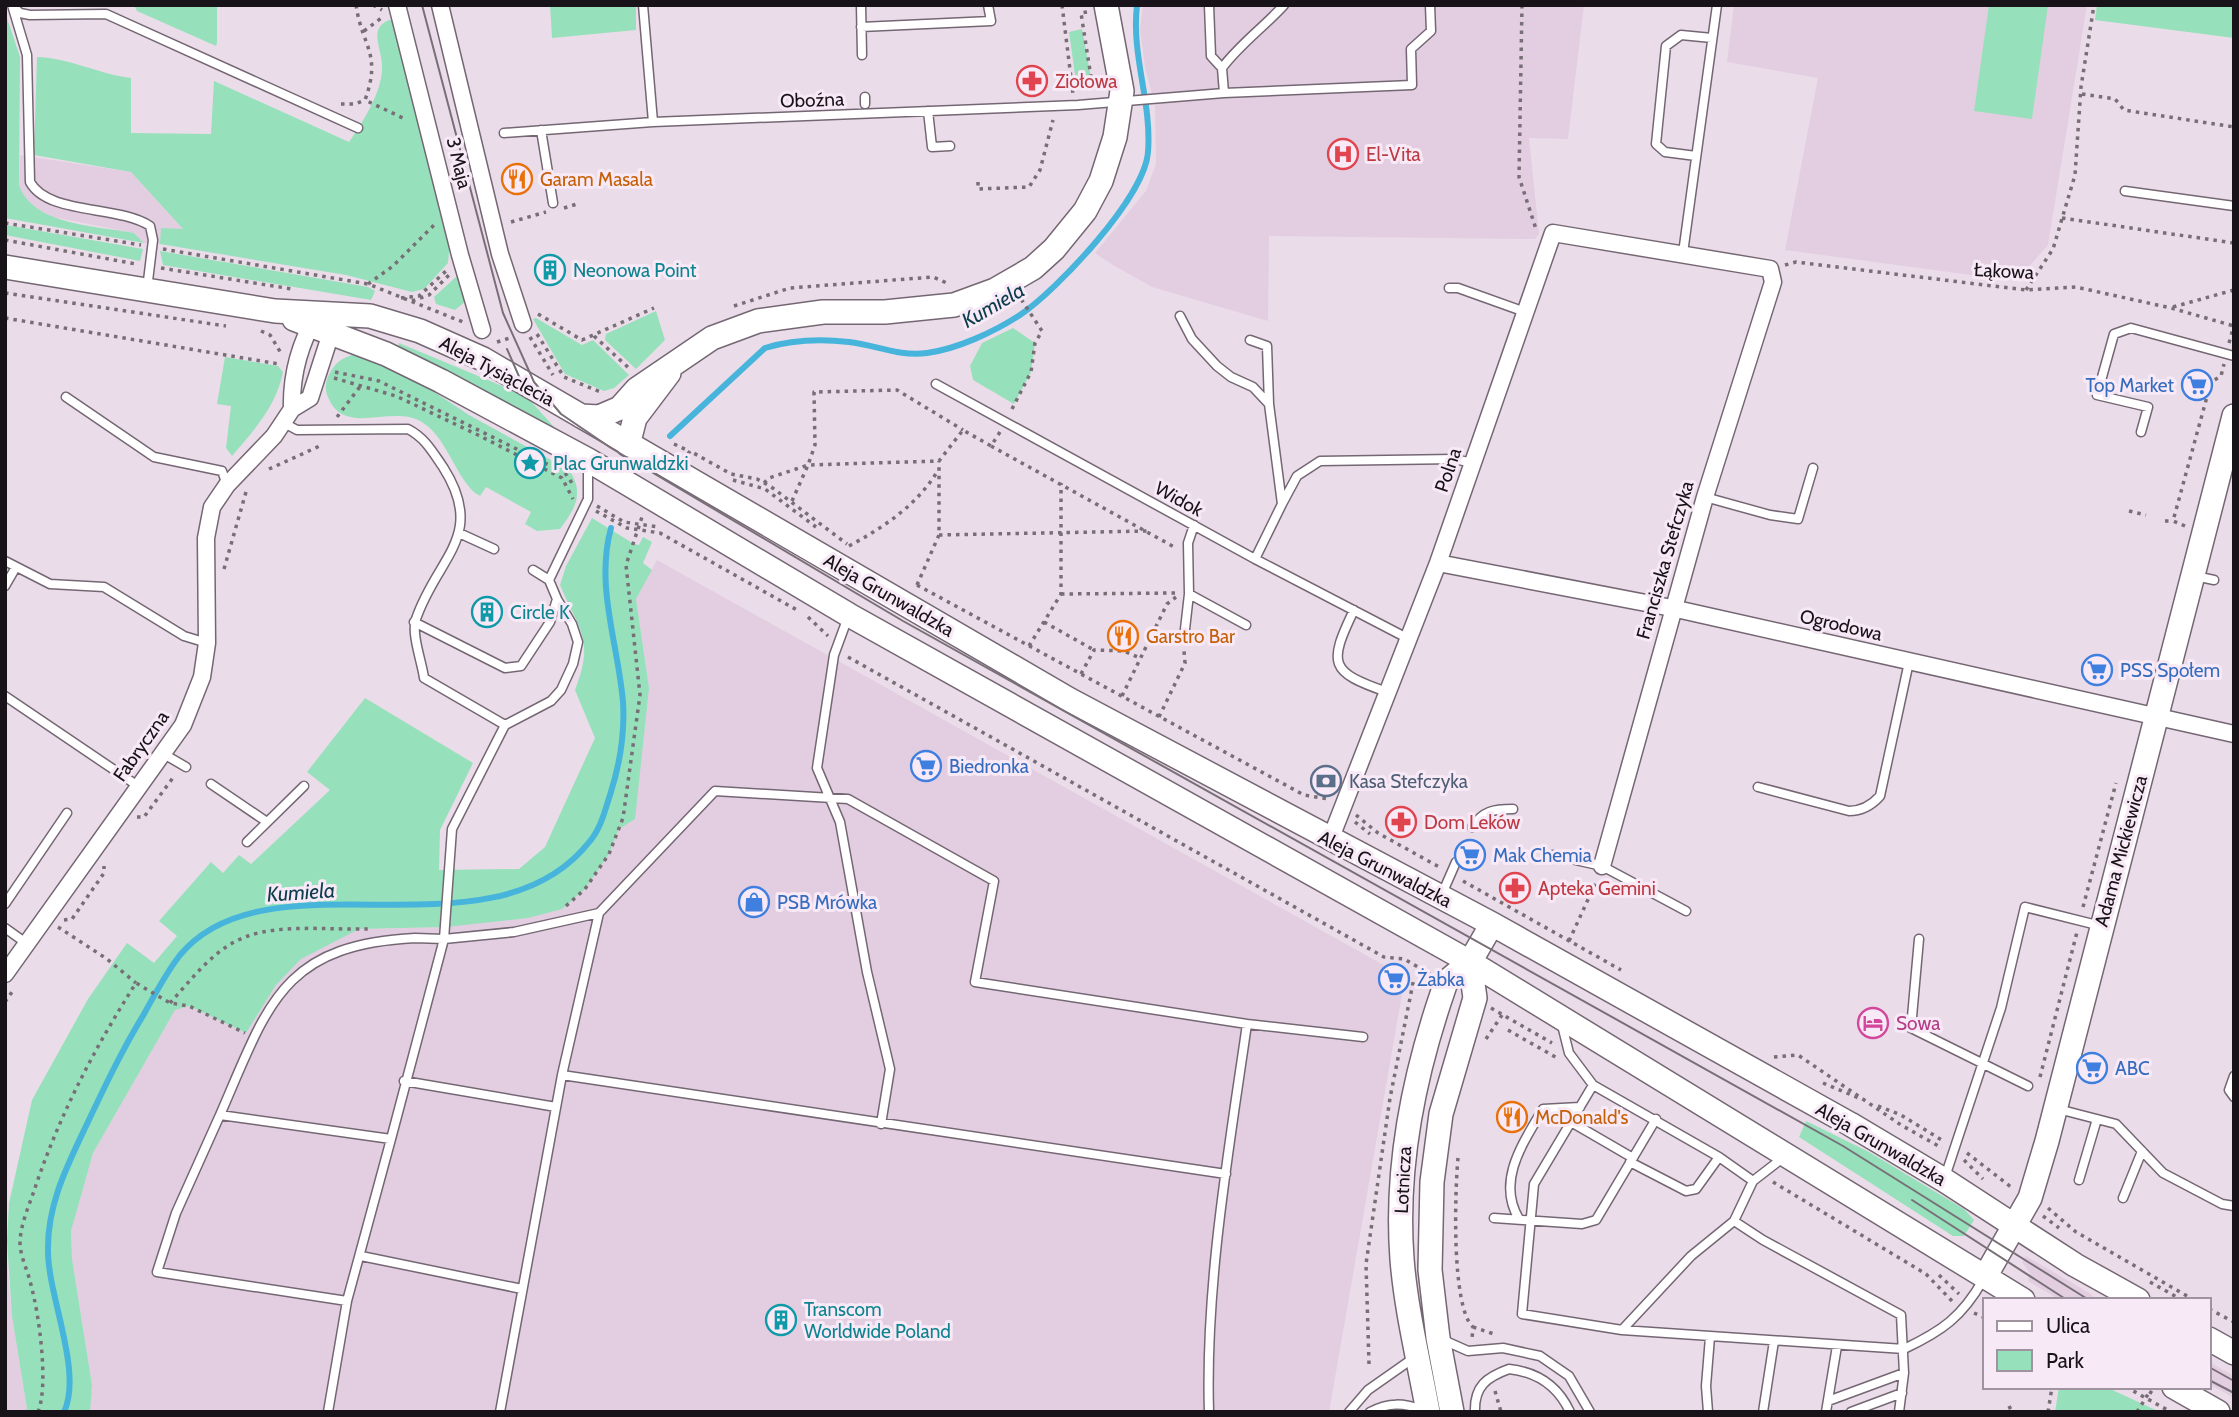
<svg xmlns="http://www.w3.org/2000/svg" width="2239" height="1417" viewBox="0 0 2239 1417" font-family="Cabin,sans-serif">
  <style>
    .built { fill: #e2cee0 }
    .green { fill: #96e1bb }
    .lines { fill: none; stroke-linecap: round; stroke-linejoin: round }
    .stream { stroke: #47b5db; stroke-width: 6 }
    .lane-casing { stroke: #746773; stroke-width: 11 }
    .street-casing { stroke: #746773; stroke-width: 19 }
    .secondary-casing { stroke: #746773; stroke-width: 26 }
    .path { stroke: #776e76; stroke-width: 3.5; stroke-dasharray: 3.5 5; stroke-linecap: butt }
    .lane { stroke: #fff; stroke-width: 8 }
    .street { stroke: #fff; stroke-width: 16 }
    .secondary { stroke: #fff; stroke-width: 23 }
    .tram { stroke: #796f78; stroke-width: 2 }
    .labels { text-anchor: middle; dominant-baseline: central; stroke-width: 6; stroke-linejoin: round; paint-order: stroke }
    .health-label { font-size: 19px; fill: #be3a42; stroke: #f8e9f7; text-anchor: start }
    .street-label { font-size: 19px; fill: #181318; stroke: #f8e9f7 }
    .food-label { font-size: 19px; fill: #c56008; stroke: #f8e9f7; text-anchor: start }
    .culture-label { font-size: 19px; fill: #0d838f; stroke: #f8e9f7; text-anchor: start }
    .shop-label { font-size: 19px; fill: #366cbe; stroke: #f8e9f7; text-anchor: start }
    .service-label { font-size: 19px; fill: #4e5e75; stroke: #f8e9f7; text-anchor: start }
    .hotel-label { font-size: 19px; fill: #b23c85; stroke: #f8e9f7; text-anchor: start }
    .water-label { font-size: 21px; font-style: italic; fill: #0b3d4d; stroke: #f8e9f7 }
  </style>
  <rect width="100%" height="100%" fill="#ebdce9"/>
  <path class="built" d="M1143 5H1584L1568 139 1529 138 1539 234 1535 239 1269 236 1268 321 1152 287 1113 265 1095 253 1146 191 1156 164 1155 106 1145 67 1140 29Z
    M1734 5H2087L2048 245 2016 281 1785 250 1818 78 1727 62Z
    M20 155 131 172 184 230 162 228 160 244 144 243 134 233 53 217 31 206 23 196 19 185Z
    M657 560 1405 977 1329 1412H89L92 1385 72 1259 71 1231 76 1209 93 1153 175 1009 189 1006 246 1033 276 985 301 959 322 946 359 929 446 927 609 854 619 829 649 688 636 599Z
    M5 1241 12 1316 27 1409 23 1412H5Z
    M2026 1256 2091 1294 2096 1300H2060L2028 1281 2030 1273 2022 1262Z
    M2209 1362 2234 1376V1398L2209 1384Z"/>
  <path class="green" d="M134 5H221L217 6V43L216 46 137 11Z
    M550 5H636V30L552 38Z
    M1989 5H2048L2032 119 1974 111Z
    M2097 5 2234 7V38L2095 20Z
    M5 12 20 57 19 185C33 226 99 226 134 233L144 243 5 218Z
    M389 20 396 21 450 241 448 263 424 289 412 292 346 275 160 244 161 228 183 229 131 172 34 155 37 57C70 58 98 74 131 78V133L211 134 214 81 349 142C363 122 382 92 382 68 383 50 367 29 389 20Z
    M1082 29 1091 78 1086 79V83H1092L1091 88 1077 89 1069 32Z
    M6 225 143 249 140 261 5 235Z
    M160 251 368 287 375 291 371 300 163 265Z
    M456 277 460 278 466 301 455 310 436 304 434 297Z
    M656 311 665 340 636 369 605 340 606 334Z
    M536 318 582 345 593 340 629 375 614 388 604 391 565 374 533 319Z
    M1013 328 1035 343 1031 372 1014 404 973 380 970 366 982 343Z
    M399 343 526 396 555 428 397 350Z
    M352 355H360L410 376 469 415 569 470C585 493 575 509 560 529L537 531 525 524 531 512 486 487 480 496 475 493C454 474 446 435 420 421 390 405 344 437 328 397 324 388 326 379 331 371 336 362 343 358 352 355Z
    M225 357 278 366 283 372C276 407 254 430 232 456L226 448 231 406 217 404Z
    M592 518 634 544 639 545 643 537 652 542 643 563 652 570 636 599 649 688 635 819 619 829 609 854 585 889 562 909 528 918 446 927 359 929 301 959 276 985 246 1033 189 1006 175 1010 93 1153 71 1231 72 1259 92 1385 90 1411 23 1412 27 1409 12 1316 7 1241 9 1203 32 1100 88 999 127 943 154 963 177 936 159 921 211 862 223 873 239 855 251 864 330 790 307 772 365 698 473 763 440 830 439 870 519 869 545 847 595 738 575 690C595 638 579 631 560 585L566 566Z
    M1806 1121 1869 1152 1964 1209 1974 1220 1964 1236H1953L1799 1137Z
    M2059 1387H2106L2160 1412H2055Z"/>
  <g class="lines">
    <path class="stream" d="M670 436 765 348C791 340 822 339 849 342 876 345 899 357 927 353 957 349 994 332 1020 315 1057 290 1145 197 1148 152 1152 102 1131 56 1137 5
      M64 1412C83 1372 48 1296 48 1251 47 1205 67 1166 86 1126 104 1088 122 1050 144 1014 155 994 166 973 180 955 269 848 493 966 590 841 601 828 605 810 610 795 620 764 625 734 623 702 618 643 595 586 611 528"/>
    <g class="lane-casing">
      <path id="lane" d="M12 5 27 55 30 182C48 215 118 205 150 226L153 240 147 289
        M12 5 20 13 30 15 106 14 358 128
        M643 5 653 122
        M861 5 862 55
        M1209 5 1211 56 1222 68 1224 93
        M861 27 991 21 988 5
        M1222 68C1240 44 1264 27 1284 5
        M865 97V104
        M928 111 932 147 950 146
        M541 130 553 203
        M504 133 653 122 1078 105 1224 93 1412 85 1411 49 1431 31 1430 5
        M1696 156 1665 152 1656 144 1666 46 1681 35 1712 38
        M2125 191 2234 206
        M1683 253 1717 5
        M1449 288H1458L1525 312
        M1180 316 1192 339 1217 366 1231 377 1253 387 1269 404 1282 504 1255 559
        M1250 340 1267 346 1269 404
        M936 384 1255 559 1407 638
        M66 397 154 457 222 471 227 485
        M284 423 297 430 408 429C425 438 432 451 443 467 487 536 437 557 416 619 411 634 422 662 424 678L505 725
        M2141 432 2148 407 2097 395 2114 334 2131 328 2234 356
        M1705 497 1770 515 1798 519 1813 468
        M1282 504 1297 476 1320 461 1455 459 1472 463
        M1194 525 1188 543 1189 594 1246 625
        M459 533 494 549
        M5 561 50 584 104 587 184 636 207 643
        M533 570 549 580 588 499V463
        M2195 576 2214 580
        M5 586 16 567
        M557 599 572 624 578 642 573 664 561 690 551 701 505 725 452 829 444 939 514 932 599 913 715 791 848 799 994 881 975 982 1247 1024 1363 1037
        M1354 610C1328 664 1329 672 1387 692
        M848 617 834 655 817 768 840 822 867 972 890 1069 881 1124
        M414 622 505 668 521 666 550 622 557 599 549 580
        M1184 638 1189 594
        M5 696 138 786
        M162 753 186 767
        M211 784 267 822
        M1758 787 1849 811C1862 811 1871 806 1880 796L1909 662
        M1472 827C1483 811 1493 809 1513 809
        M247 842 304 786
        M1553 855 1602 866 1686 911
        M1442 894 1456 862
        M5 904 67 813
        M599 913 562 1075 1226 1174
        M5 928 26 943
        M415 938 444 939 391 1139 220 1115C268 1005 281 945 415 938Z
        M1919 939 1911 1028 2028 1086
        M1562 1025 1569 1053 1593 1085 1719 1157 1753 1181 1784 1157
        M2234 1076 2229 1090 2234 1097
        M404 1081 556 1107
        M1593 1085 1534 1184 1522 1314 1622 1330 1691 1256 1734 1221 1753 1181
        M2058 1109 2116 1124 2163 1173 2222 1204 2234 1206
        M220 1115 176 1213 157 1272 347 1301
        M1571 1122 1633 1158
        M1630 1162 1686 1191 1696 1189 1719 1157
        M1945 1177 2001 1008 2025 907 2101 926
        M2079 1180 2097 1119
        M2123 1198 2142 1151
        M1494 1218 1582 1224 1596 1220 1656 1119
        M1519 1219C1496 1181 1523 1143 1543 1109L1580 1107
        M1734 1221 1763 1240 1901 1315 1904 1373 1899 1412
        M361 1256 522 1289
        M1622 1330 1904 1349C1942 1331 1962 1317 1983 1280
        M1441 1339 1468 1351 1503 1348 1540 1356 1569 1376 1590 1412
        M1828 1401 1904 1373
        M328 1412 347 1301 391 1139
        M500 1412 562 1075
        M1209 1412C1205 1285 1229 1149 1247 1024
        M1349 1412 1368 1390 1415 1357
        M1370 1412C1389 1402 1403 1403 1424 1410
        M1475 1412C1474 1386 1487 1377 1509 1369 1537 1372 1558 1386 1570 1412
        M1708 1412 1706 1386 1710 1337
        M1763 1412 1774 1341
        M1826 1412 1837 1346
        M1851 1412 1902 1393"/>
    </g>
    <g class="street-casing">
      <path id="street" d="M397 5 460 255 482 330
        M440 5 500 254 523 324
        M1438 563 1672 608 2234 734
        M1330 840 1438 563 1553 233 1770 269 1773 282 1705 497 1602 866
        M5 974 183 725 202 677 207 643 206 538 212 507 227 485 274 436 292 409 310 398 331 333 317 314C300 343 291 374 292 409"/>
    </g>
    <g class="secondary-casing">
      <path id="secondary" d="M5 267 275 311 370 316 420 331 483 359 1070 700 1492 924 1850 1124 1944 1180 2075 1265 2138 1300
        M294 319 386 354 441 381 588 460 849 615 1470 962 2023 1300
        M581 416 599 417 620 408 637 389 712 338 758 321 823 312H885L954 305 995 290 1033 268 1054 249 1085 211 1101 181 1115 137 1122 91 1106 5
        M628 445 635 418 669 373
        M1985 1277 2030 1198 2047 1141 2234 416
        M2209 1339 2234 1353
        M2174 1387 2218 1412
        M1428 1412C1419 1362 1406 1310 1402 1259 1395 1167 1413 1078 1443 991L1446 982 1470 962 1492 924
        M1452 1412 1438 1338 1430 1270 1432 1182 1441 1114 1475 998 1470 962"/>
    </g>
    <path class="path" d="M356 5C362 47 382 53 365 100L407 120
      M373 5 382 10
      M1062 5 1073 94
      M1522 5 1519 177 1536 229
      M1087 12 1081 13 1093 90
      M364 31 384 16
      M2082 94 2115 99 2124 110 2130 111 2234 127
      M341 104H355L365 100
      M978 182V189L1029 187 1040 170 1053 120
      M564 208 577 204
      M2062 218 2234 243
      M511 222 546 212
      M5 223 141 245
      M5 240 136 264
      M163 249 368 284 463 322
      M1785 265 1796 262 2026 290 2076 287 2171 308 2234 326
      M161 268 292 289
      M368 284 393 266 434 225
      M2026 290 2053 249 2075 175 2081 87 2094 5
      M5 293 226 326
      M401 298 419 296 446 271
      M412 301 429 295 450 274
      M734 306 790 288 933 277 949 284
      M2173 307 2234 290
      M538 314 582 340 654 308
      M5 318 279 364
      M261 331 270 335 281 353
      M537 334 564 377 603 393
      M594 336 631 370
      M530 337 553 375
      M497 342 513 337
      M2229 343 2234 325
      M335 372 379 381 549 465
      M334 378 396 396 478 435 562 478 573 499
      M1012 409 1031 372 1035 343 1042 331 1021 299
      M337 417 362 384
      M674 444 689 451
      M991 446 1176 548
      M688 454 690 451 731 474 757 479 770 486 847 544
      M269 469 322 445
      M565 473 574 486
      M733 480 765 489 816 527
      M764 483 769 478 808 465 815 445 814 392 897 390 963 430
      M792 501 808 465 939 461 963 430 991 446 1000 432
      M597 506 624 522 658 527
      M596 511 627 528 660 533 797 610
      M2129 511 2146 515
      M2165 521H2173
      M2185 526 2173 521 2211 382 2221 376 2224 364
      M939 535 1147 531
      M849 546C884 527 916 506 937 472
      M224 569 246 492
      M917 585 1304 795 1328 799
      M917 585 939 535V461
      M1061 594 1176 593
      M808 617 828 636
      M1044 622 1094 650
      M1029 646 1061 594V483
      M848 657 1384 957 1404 959 1430 974
      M1081 674 1094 650 1124 651 1140 658
      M1122 696 1167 604 1176 597
      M1159 717 1185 663 1184 651
      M1356 815 1378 833 1441 868
      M137 817H144L175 775
      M1355 822 1370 834
      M1463 881 1621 970
      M566 906 585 889 609 854 623 818 640 695 626 565 643 514
      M2083 907 2116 783
      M64 920 72 919 104 873V866
      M58 927 107 959 136 983
      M1569 941 1596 882
      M5 1002 14 989
      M170 1003C192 979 215 947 248 936 281 924 333 930 368 929
      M1491 1008 1552 1043
      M1508 1030 1557 1058
      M1486 1039 1502 1015
      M1774 1057 1798 1055 1901 1125 1942 1148
      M2040 1077 2077 932
      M1823 1083 1861 1099
      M1878 1106 1901 1115 1945 1142
      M1967 1153 2011 1187
      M1458 1158C1455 1190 1451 1307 1473 1327L1472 1339
      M1964 1160 1983 1179
      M1773 1182 1926 1274 1952 1301
      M2048 1208 2076 1232 2194 1300
      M2043 1216 2059 1228
      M1939 1275 1959 1294
      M2150 1282 2182 1300
      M2209 1309 2234 1322
      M1974 1313 1985 1318
      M1473 1327 1494 1334
      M1369 1364 1366 1264 1390 1098 1414 978
      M2126 1387 2171 1412
      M2142 1387 2155 1395
      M1495 1391 1501 1412
      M2009 1406 2012 1412
      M38 1412C49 1385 39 1314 31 1285 28 1271 21 1259 20 1244 20 1225 29 1206 35 1188 60 1114 94 1049 136 983L170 1003 189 1006 245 1033
      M2048 1412 2052 1387
      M2137 1412 2150 1391"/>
    <use href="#lane" class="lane"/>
    <use href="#street" class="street"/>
    <use href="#secondary" class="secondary"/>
    <path class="tram" d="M422 5 503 313 534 382 561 414 611 448 903 621 1843 1146 2089 1300
      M507 349 521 381 536 401
      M1912 1200 2067 1300
      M2209 1367 2234 1381
      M2209 1380 2234 1393"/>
  </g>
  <defs>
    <g id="pharmacy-ring" transform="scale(1.575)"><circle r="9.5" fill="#f8e9f7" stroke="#e0444e" stroke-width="1.5"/><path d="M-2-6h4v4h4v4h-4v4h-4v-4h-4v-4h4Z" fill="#e0444e"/></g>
    <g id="hospital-ring" transform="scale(1.575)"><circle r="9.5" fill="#f8e9f7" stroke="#e0444e" stroke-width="1.5"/><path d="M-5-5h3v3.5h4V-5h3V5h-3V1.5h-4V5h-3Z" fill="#e0444e"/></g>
    <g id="restaurant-ring" transform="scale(1.575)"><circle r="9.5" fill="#f8e9f7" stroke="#e8710a" stroke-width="1.5"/><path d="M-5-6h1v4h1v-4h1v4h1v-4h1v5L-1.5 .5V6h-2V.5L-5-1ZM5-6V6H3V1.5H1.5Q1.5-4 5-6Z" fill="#e8710a"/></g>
    <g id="building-ring" transform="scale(1.575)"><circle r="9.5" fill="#f8e9f7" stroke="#0f9aa8" stroke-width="1.5"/><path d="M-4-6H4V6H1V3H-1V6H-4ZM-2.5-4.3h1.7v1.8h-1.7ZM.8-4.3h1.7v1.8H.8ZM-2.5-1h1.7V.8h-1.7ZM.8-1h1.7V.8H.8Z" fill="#0f9aa8"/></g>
    <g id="supermarket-ring" transform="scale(1.575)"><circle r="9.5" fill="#f8e9f7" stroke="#3f7fe0" stroke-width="1.5"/><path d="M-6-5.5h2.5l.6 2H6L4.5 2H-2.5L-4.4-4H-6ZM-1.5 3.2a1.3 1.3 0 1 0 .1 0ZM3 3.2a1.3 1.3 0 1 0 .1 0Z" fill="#3f7fe0"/></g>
    <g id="sight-ring" transform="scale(1.575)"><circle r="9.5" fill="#f8e9f7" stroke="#0f9aa8" stroke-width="1.5"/><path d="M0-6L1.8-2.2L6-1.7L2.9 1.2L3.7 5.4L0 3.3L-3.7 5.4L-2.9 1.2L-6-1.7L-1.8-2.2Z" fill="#0f9aa8"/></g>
    <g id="bank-ring" transform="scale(1.575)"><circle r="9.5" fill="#f8e9f7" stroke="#5c6f8a" stroke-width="1.5"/><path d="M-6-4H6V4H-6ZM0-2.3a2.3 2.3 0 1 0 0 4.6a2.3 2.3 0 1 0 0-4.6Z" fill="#5c6f8a"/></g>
    <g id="shop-ring" transform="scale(1.575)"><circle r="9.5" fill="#f8e9f7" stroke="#3f7fe0" stroke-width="1.5"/><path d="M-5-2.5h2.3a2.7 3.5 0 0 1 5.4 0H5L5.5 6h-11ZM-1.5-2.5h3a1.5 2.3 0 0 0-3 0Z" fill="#3f7fe0"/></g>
    <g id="hotel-ring" transform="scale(1.575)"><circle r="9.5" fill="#f8e9f7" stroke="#d1479c" stroke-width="1.5"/><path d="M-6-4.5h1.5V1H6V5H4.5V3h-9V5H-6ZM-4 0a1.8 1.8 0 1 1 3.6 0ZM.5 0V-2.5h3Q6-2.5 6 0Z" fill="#d1479c"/></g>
  </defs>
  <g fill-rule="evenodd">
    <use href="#pharmacy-ring" x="1032" y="81"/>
    <use href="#hospital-ring" x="1343" y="154"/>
    <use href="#restaurant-ring" x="517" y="179"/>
    <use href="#building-ring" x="550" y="270"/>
    <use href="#supermarket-ring" x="2197" y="385"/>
    <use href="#sight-ring" x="530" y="463"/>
    <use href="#building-ring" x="487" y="612"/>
    <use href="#restaurant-ring" x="1123" y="636"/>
    <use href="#supermarket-ring" x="2097" y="670"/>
    <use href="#supermarket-ring" x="926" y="766"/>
    <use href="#bank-ring" x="1326" y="781"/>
    <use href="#pharmacy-ring" x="1401" y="822"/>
    <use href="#supermarket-ring" x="1470" y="855"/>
    <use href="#pharmacy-ring" x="1515" y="888"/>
    <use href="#shop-ring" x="754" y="902"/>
    <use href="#supermarket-ring" x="1394" y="979"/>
    <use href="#hotel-ring" x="1873" y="1023"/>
    <use href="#supermarket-ring" x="2092" y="1068"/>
    <use href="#restaurant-ring" x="1512" y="1117"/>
    <use href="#building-ring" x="781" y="1320"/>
  </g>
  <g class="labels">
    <g class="health-label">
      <text x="1055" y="81">Ziołowa</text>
      <text x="1366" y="154">El-Vita</text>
      <text x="1424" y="822">Dom Leków</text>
      <text x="1538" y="888">Apteka Gemini</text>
    </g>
    <g class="street-label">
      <text transform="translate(812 100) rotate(-2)">Oboźna</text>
      <text transform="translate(459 163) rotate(76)">3 Maja</text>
      <text transform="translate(2004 271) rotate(3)">Łąkowa</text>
      <text transform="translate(497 371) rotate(28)">Aleja Tysiąclecia</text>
      <text transform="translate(1448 470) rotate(-71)">Polna</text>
      <text transform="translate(1179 499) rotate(29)">Widok</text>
      <text transform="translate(1665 560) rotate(-74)">Franciszka Stefczyka</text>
      <text transform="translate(889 595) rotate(30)">Aleja Grunwaldzka</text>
      <text transform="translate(1841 625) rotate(13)">Ogrodowa</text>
      <text transform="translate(141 746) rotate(-55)">Fabryczna</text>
      <text transform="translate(2121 851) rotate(-75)">Adama Mickiewicza</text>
      <text transform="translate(1385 869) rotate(27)">Aleja Grunwaldzka</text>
      <text transform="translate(1881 1144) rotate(30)">Aleja Grunwaldzka</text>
      <text transform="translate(1403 1180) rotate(-87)">Lotnicza</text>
    </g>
    <g class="food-label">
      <text x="540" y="179">Garam Masala</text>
      <text x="1146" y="636">Garstro Bar</text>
      <text x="1535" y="1117">McDonald's</text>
    </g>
    <g class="culture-label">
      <text x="573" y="270">Neonowa Point</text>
      <text x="553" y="463">Plac Grunwaldzki</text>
      <text x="510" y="612">Circle K</text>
      <text x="804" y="1309">Transcom<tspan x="804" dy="22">Worldwide Poland</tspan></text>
    </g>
    <g class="shop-label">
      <text x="2174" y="385" text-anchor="end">Top Market</text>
      <text x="2120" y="670">PSS Społem</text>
      <text x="949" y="766">Biedronka</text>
      <text x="1493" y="855">Mak Chemia</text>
      <text x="777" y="902">PSB Mrówka</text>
      <text x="1417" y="979">Żabka</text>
      <text x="2115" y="1068">ABC</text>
    </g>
    <g class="service-label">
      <text x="1349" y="781">Kasa Stefczyka</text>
    </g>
    <g class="hotel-label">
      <text x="1896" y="1023">Sowa</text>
    </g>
    <g class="water-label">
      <text transform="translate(993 305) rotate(-30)">Kumiela</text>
      <text transform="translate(301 892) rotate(-4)">Kumiela</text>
    </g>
  </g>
  <rect width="2239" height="1417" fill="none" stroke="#181318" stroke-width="14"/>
  <rect x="1983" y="1298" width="228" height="91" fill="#f8e9f7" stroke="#9e939e" stroke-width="2"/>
  <rect x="1997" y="1321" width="35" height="10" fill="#ffffff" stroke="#9e939e" stroke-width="2"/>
  <text x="2046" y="1333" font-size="21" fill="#181318">Ulica</text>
  <rect x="1997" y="1350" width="35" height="21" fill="#96e1bb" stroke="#9e939e" stroke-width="2"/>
  <text x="2046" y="1368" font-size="21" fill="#181318">Park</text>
</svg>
